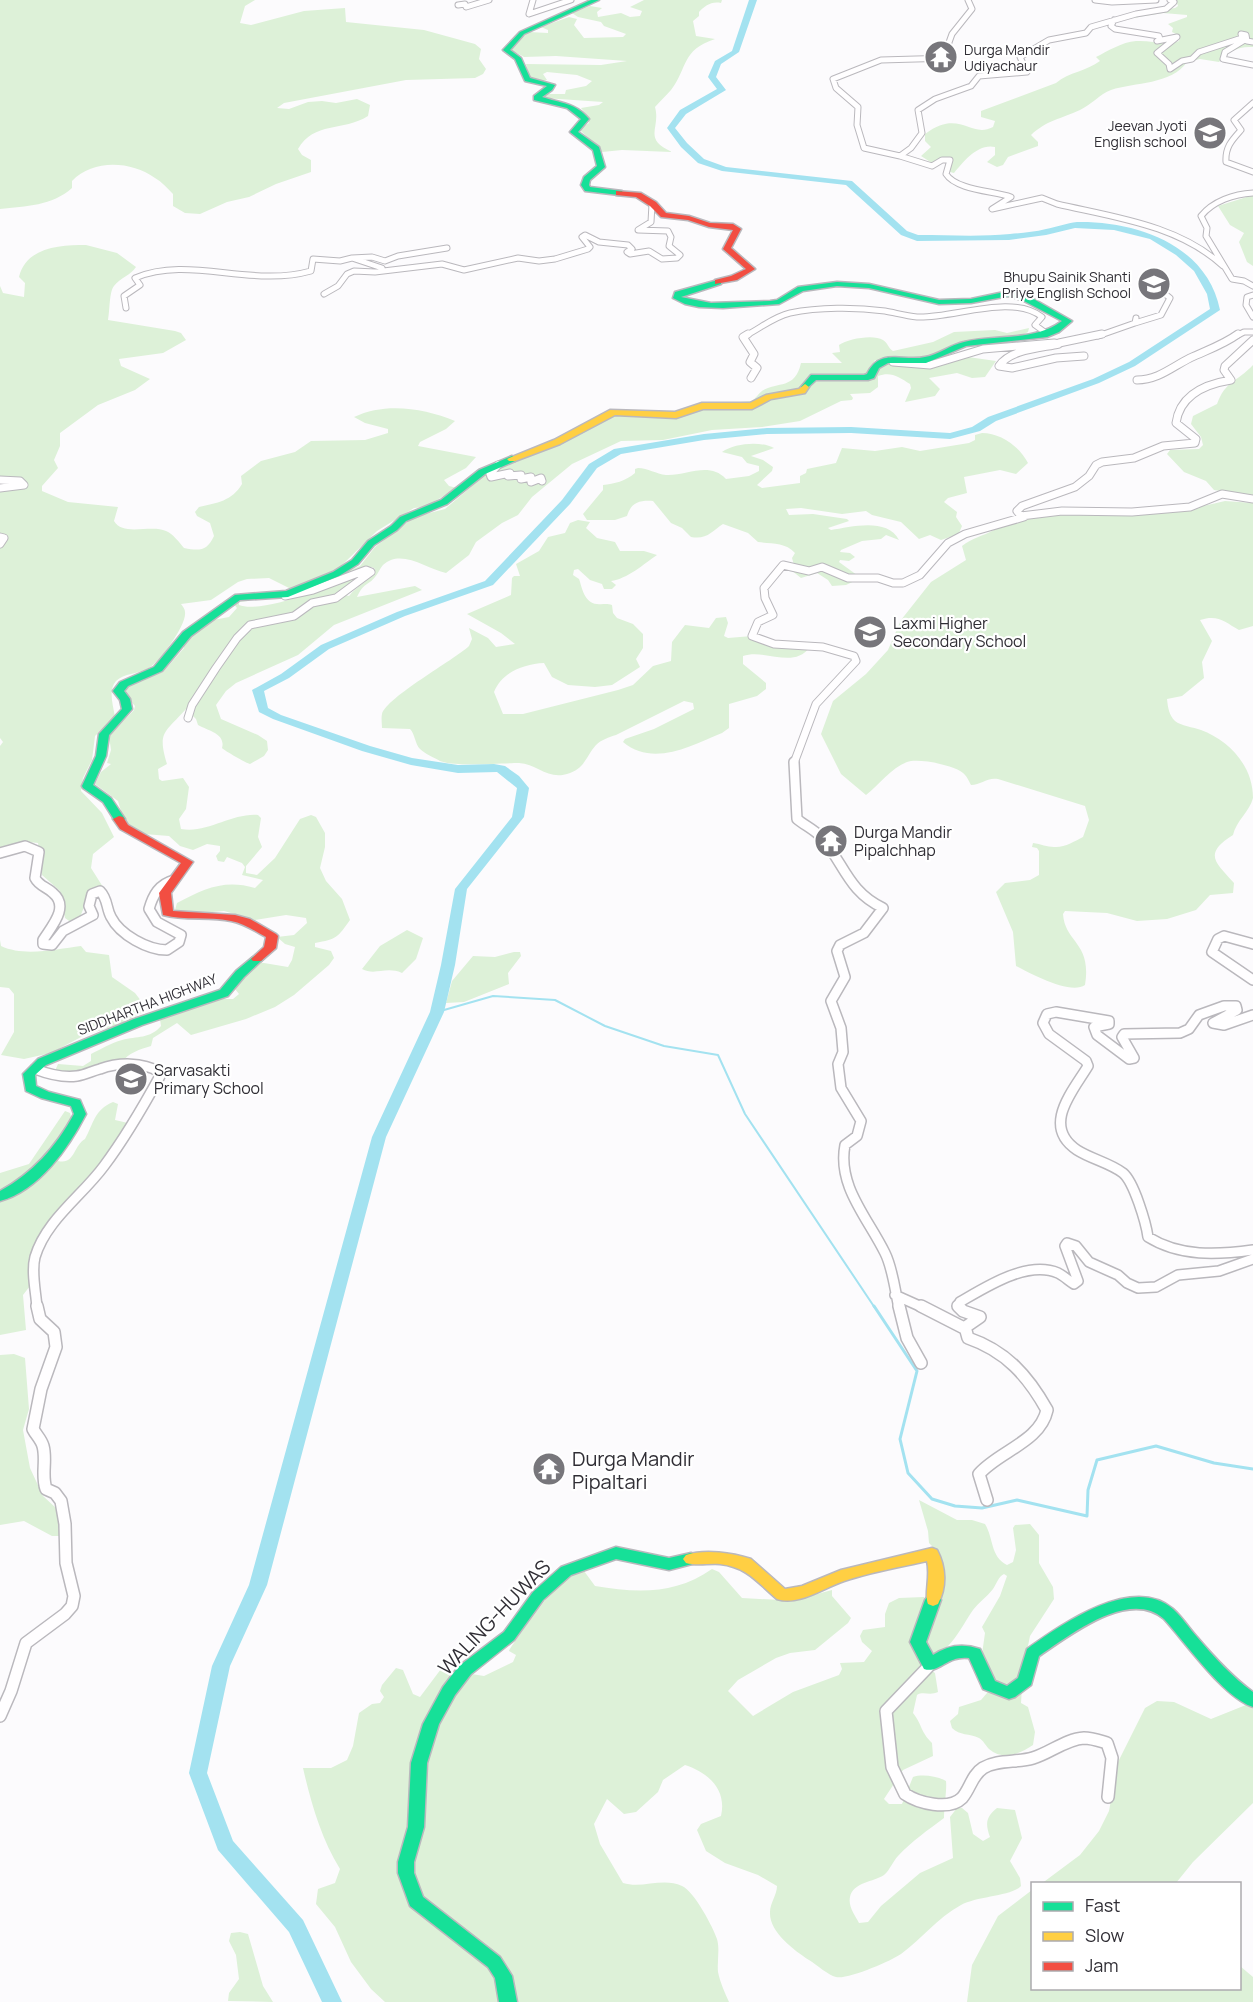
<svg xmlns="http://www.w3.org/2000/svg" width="1253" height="2002" viewBox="0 0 1253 2002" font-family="Manrope,sans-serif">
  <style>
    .green { fill: #ddf1d8 }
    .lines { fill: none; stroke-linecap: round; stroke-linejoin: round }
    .stream-far1 { stroke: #a3e2f0; stroke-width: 2 }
    .stream { stroke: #a3e2f0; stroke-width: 3 }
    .river { fill: #a3e2f0; fill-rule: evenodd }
    .street-far3-casing { stroke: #bab8bd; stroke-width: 7 }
    .street-far2-casing { stroke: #bab8bd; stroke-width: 9 }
    .street-far1-casing { stroke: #bab8bd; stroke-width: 12 }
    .street-casing { stroke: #bab8bd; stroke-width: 14 }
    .fast-casing { stroke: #bab8bd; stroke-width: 3 }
    .slow-casing { stroke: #bab8bd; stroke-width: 3 }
    .jam-casing { stroke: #bab8bd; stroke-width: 3 }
    .street-far3 { stroke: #fffeff; stroke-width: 5 }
    .street-far2 { stroke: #fffeff; stroke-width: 7 }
    .street-far1 { stroke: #fffeff; stroke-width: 9 }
    .street { stroke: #fffeff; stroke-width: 11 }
    .fast { fill: #16e098; fill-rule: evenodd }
    .slow { fill: #ffcf43; fill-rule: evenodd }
    .jam { fill: #f24e42; fill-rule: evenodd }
    .labels { text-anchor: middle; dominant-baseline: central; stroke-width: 4.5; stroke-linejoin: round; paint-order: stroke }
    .far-poi-label { font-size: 14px; fill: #302e35; stroke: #fff; text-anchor: end }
    .far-street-label { font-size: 14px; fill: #302e35; stroke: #fff }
    .poi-label { font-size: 16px; fill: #302e35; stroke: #fff; text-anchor: start }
    .near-poi-label { font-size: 20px; fill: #302e35; stroke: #fff; text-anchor: start }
    .near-street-label { font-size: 20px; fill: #302e35; stroke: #fff }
  </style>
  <rect width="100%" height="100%" fill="#fcfbfd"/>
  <path class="green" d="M0 0H255L245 6 240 23 251 25 304 11 345 8 346 22 424 30 475 44 481 49 479 59 486 69 483 74 475 78 406 80 284 103 277 108 289 109 308 102 322 101 336 103 357 99 370 105 368 116C343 132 314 121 298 149L302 155 311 160V172L276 184 249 197 227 202 200 214 185 213 173 206V194C167 188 162 182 155 178 131 161 93 159 72 181V188C52 206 26 206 0 209Z
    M644 0H722L721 3C711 1 705 6 699 12V16L693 21 696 36 715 39C681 50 688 68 671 90 666 96 660 101 655 107 661 128 642 139 672 152L622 150 602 152 579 129 589 123 587 115 581 108 599 105 603 102 544 98 547 94H565L566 90 586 86 592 81 577 75 547 72 543 74 547 80 538 82 530 79 526 64 601 65 627 61 556 56 524 57 511 50 512 45 529 32 548 33V30L541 27 569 17 577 19 574 25 584 38 623 37 626 34 604 26 601 22 578 17 572 13 590 6 602 8 597 12 598 17 621 13 630 17 640 16 642 11 630 7Z
    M1176 0H1253V47C1238 46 1229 51 1219 62L1200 59 1187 62C1171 85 1135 82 1111 90 1100 94 1091 105 1080 110 1061 119 1047 120 1031 135L1038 142V146L1008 157 1003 165 997 167 987 162 995 155V147C978 143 963 162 954 173L950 172 952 159 945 158 932 163 921 156 931 147 925 141V134C960 108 970 139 993 127L995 121 981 117V111L1056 83C1069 72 1087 71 1100 61L1096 57C1108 51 1122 42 1136 41 1151 40 1165 46 1179 41L1180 36 1172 32 1173 28 1168 24 1187 17V15L1163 13 1132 18 1147 12 1175 8 1178 6Z
    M1253 195V266L1247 262 1239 242 1244 233 1230 225 1218 206Z
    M86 245 117 253 136 267C131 275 120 278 114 286 109 292 110 311 108 320L175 331 181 333 186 340 163 353 119 359 121 366 150 379 135 390 98 405 60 433V446L54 460 58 468 42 486V491L68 502 118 507 114 521C123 537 151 524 166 531 173 534 179 542 184 548 200 551 207 551 214 536L210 523 197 516 195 512 199 507C217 503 232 501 242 484L241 476 261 461 295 452 311 441 365 440 388 433V429L365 423 354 417C385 402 424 408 455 421L446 429 420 442 418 446 476 457 466 468 444 480 449 486 457 488 425 507 414 508 377 531 339 568 291 589 269 578 247 579 238 582 211 600 181 604C183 607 185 609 185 612 187 625 158 664 147 669 138 674 124 673 116 681 108 690 113 705 115 717L95 736 92 760 83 778 81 791 102 813 114 837 93 854 91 868 103 887 91 890 80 917 72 923 65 918 60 891 42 875 38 843C23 841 13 844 0 849V746L3 742 0 738V286L3 293 24 297 25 283 19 277C26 247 60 245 86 245Z
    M1029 328 1028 332 1020 336 990 341H962L934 357 875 360 871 367 882 363 968 357 996 361 985 377 972 378 957 373 929 378 940 389 935 396 905 402 911 388 910 384C899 377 891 371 878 376V387L870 393 850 394 853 398 852 400 841 401 800 421 762 427 712 430 663 440 621 441 572 464 532 497 518 515 502 523 476 542 469 555 446 573C427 569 401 548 383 565 380 568 378 574 375 577 368 586 364 582 357 597L415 586 422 590 334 625 298 655 236 683 226 691 216 705 221 719 258 735 267 741 268 750 264 756 250 764C246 763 225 751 222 748 226 734 209 731 198 725L196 719 186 709C165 733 157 731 167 764L158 769 159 779 162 781 183 778 189 787 186 809 179 819 181 829C207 834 231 813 258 815L261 818 258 837 262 847 246 866V873L257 875 275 858 300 819 311 815 316 817 325 833V847L320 868 326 881 342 899 350 920C337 938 337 939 315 943V947L331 951 334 958 329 965 294 995 275 1007 246 1019 191 1035 177 1023 153 1038 151 1046C141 1049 127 1053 122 1063L90 1071 54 1073 58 1064 83 1066 91 1061V1054C101 1049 111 1043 122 1040 137 1036 150 1039 161 1026L160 1019 218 999H233L239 994 235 989 258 962 288 967 292 960 295 947 285 944 277 937 294 935 307 923 306 918 286 915 255 920 224 911 188 914 175 910 177 903C204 889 224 879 255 888L263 880 242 875 245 867 242 863 227 857 224 862 218 861 216 856 220 851V846L207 844 193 850 180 846 169 836 144 834 124 821 118 801 95 784 101 772 111 764 107 763 111 750 109 736 134 710 135 706 124 693 126 686 163 672 184 648 183 645 208 621 229 617 237 608 233 603 240 599 248 601 239 602V605C261 614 331 586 356 578L338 593 349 596C357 585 370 582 375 569L372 567C358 570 346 578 332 578L360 566 375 547 414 517 445 509 485 475 614 414 680 416 717 404 752 401C756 398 759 393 762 391 778 381 795 390 801 363H842L832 353 840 352 839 345C848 339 873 334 883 340 888 343 888 348 893 351L933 342 954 332 995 330 1007 333Z
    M1253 365V496L1214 490 1206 481 1184 472 1167 454 1170 450 1199 449 1203 445 1201 437 1191 424 1193 416 1217 404C1225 381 1237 382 1253 365Z
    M982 433C1001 433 1020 447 1028 463L1016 474 1000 470 964 477 967 493 948 498 944 502 957 512 956 517 962 526 959 533H962L941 540 930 535 919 539 901 522 872 515 866 511 842 514 801 508 786 509 789 515 813 514 847 519 849 521 828 528 831 530C851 527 887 517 899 540L886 535 881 539 862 541 841 550 840 552 850 553 855 557 849 561 840 560 839 562 861 578 846 585 832 586 828 580 817 573 801 578 791 570 794 565 792 558 795 553C785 542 772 544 758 542L748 533 723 524C712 531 707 540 691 537L682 528 671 523 653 501C639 500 631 503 627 516L615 520H587L583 514 603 490V485C614 484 626 481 635 473V469L638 468C648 468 656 474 666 475 687 476 709 461 726 479L749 476 759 471V466L747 463 742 457 722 452C735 443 761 441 774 448L751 456 763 460 773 467 772 471 757 485 762 488 800 483V476L806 473 807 469 836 463 842 448 875 451 902 447 920 451 969 443 975 440V435Z
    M1225 501 1253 503V626L1239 630C1225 622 1218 614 1200 620L1212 641 1202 662 1204 678 1182 696 1167 699C1168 708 1169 715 1175 721 1181 726 1193 727 1201 730 1228 740 1253 765 1253 798 1250 811 1236 821 1233 835 1203 854 1215 862 1234 883L1233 893 1210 895 1196 910 1167 919 1137 921 1107 913 1065 911 1063 914C1065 943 1092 942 1085 985 1070 995 1032 974 1016 966L1013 932 996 892 1005 883 1030 880 1039 875V851L1037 848 1032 847 1033 843C1041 844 1047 847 1054 847 1064 848 1075 841 1083 837L1089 820 1085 806 998 779C987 777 981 785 971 785 969 781 966 775 963 773 954 765 918 758 907 762 891 768 879 785 866 795L841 774 821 734 833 701 866 674 888 650 901 620 931 582 966 560 962 546C972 538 983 536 994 530 1042 507 1097 517 1148 514 1174 513 1199 507 1225 501Z
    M578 520 590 522 586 528 597 538 615 542 620 551H644L657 555C644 564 627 579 611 581L616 585 612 589H604L602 584 590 580 578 569 574 570 573 575 579 579C582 587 584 603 597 604 603 605 606 603 612 605L613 613 617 618 633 624 643 634V648L636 659 640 667 612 685 595 687 568 685 552 677 544 663C524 664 502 672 494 692L503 714H523L618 690 633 685 653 666 671 661 672 642 685 625 709 628 716 618 726 617 728 623 724 636 728 638 752 636 810 647C793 670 765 648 743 656V664L766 683V689L757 696 729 704V728L722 733C691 746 653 767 623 742L625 739 654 729 694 709 693 703 684 701 616 735C609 737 601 740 596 745 586 756 585 769 567 774 548 780 537 764 519 763 502 763 453 767 440 761 435 758 425 754 420 749 415 744 415 734 410 729L382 728C382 724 381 718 382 714 387 697 454 660 469 646L472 639 469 628 488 638 496 647 515 644 501 633 467 614 511 595 512 578 514 576H520L516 564 539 551 548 537 565 533 570 523Z
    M407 930 423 938 416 959 402 973C386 966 375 976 362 969L380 946Z
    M0 940 1 946C24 957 57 949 81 946L86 952 109 955 112 977 135 993 145 1006 141 1014 120 1024 83 1036 51 1053 24 1059 1 1055 14 1032V994L9 988 0 987Z
    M514 952H520L521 956 508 973 509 984 464 1002 446 1003 452 981 473 956 495 957Z
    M113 1102 118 1104 115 1120 128 1123 91 1178 38 1240 30 1258V1286L23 1295 26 1330 0 1335V1173L29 1164 65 1111 70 1113 71 1117 58 1161C75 1165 73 1146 85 1139 94 1123 94 1110 113 1102Z
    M14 1354 25 1358 29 1409 23 1430 30 1468 43 1496 56 1508 61 1524 59 1536H52L24 1521 0 1525V1355Z
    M919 1500 957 1520H972L985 1524C994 1539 990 1556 1007 1565L1013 1562 1016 1550 1013 1528 1015 1525 1030 1524 1039 1535V1563L1053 1587 1054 1599 1030 1636 1023 1671 1021 1703 1028 1707 1035 1732 1033 1745C1020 1754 1003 1761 989 1749 986 1746 983 1740 979 1738 969 1733 960 1736 952 1728L950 1721 958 1714 959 1707 981 1700 993 1686 982 1654 985 1633 982 1627 1000 1596 1007 1576 1004 1574C998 1577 997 1583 993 1589 987 1597 979 1602 973 1610 962 1625 949 1657 927 1656L921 1641 942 1569 934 1548 929 1543 928 1531Z
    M712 1569 719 1572 742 1598 781 1600 806 1597 832 1590V1596L851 1618 848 1623 815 1650 790 1653 776 1658 738 1680 728 1691 753 1716 793 1692 839 1675 842 1669 840 1663 864 1662 872 1651 862 1642 860 1636 863 1630 885 1627V1614L889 1603 899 1598 924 1597 925 1600 912 1638 919 1662 935 1673 938 1692C930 1696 923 1691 917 1695L913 1713C923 1726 920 1731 932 1743L933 1756 903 1770 884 1799 889 1804H902L913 1777C922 1774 937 1776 946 1781 947 1790 944 1806 944 1818 928 1830 912 1841 898 1856 893 1861 890 1870 884 1875 874 1882 853 1882 850 1897 848 1907 855 1915 859 1923L868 1922 881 1906 920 1873 953 1858 950 1817 957 1808H962L968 1813 973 1834 983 1841 990 1837C985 1823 986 1817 997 1808L1015 1810 1022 1838 1010 1861 1020 1878 1021 1886C1012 1896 977 1896 961 1905 937 1918 922 1939 901 1954 891 1961 847 1980 836 1977 828 1975 817 1965 809 1960 794 1950 769 1932 770 1912 770 1903 777 1895 777 1886L758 1875 725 1863 706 1851 697 1830 701 1824 721 1816C727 1790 709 1773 685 1765L663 1780 658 1792 636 1812 624 1814 607 1799 594 1824 600 1844 623 1883C642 1889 663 1877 682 1886 694 1891 713 1927 717 1939 720 1949 717 1961 718 1972 720 1982 725 1993 729 2002H385L371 1989 351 1962 335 1927 316 1904 318 1889 335 1883 340 1869C321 1838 311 1803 303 1768H331L347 1760 353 1746 359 1713 372 1704 380 1703 384 1697 380 1691 382 1685 396 1668 403 1670 413 1694 420 1697 441 1669 484 1676 513 1662 516 1655 509 1651C511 1646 554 1587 559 1583 567 1577 576 1573 584 1571L595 1586C637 1593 675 1595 712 1569Z
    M1157 1701 1174 1702 1211 1719 1246 1705 1253 1709V1803L1193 1862 1176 1883 1041 1884 1080 1855 1099 1831 1109 1811 1118 1762 1145 1708Z
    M1032 1890V1988H1240V1966L1253 1977V2002H967L972 1965 998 1916Z
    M240 1932 248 1934 263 1986 273 2002 228 2001 229 1993 239 1979 236 1955 229 1941 231 1933Z"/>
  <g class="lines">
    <path class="stream-far1" d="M437 1012 493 996 555 1000 605 1026 664 1046 718 1055 745 1114 875 1308"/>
    <path class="stream" d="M874 1306 917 1371 900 1439 908 1473 932 1499 955 1506 982 1508 1017 1500 1087 1516 1088 1490 1097 1460 1156 1446 1214 1463 1253 1469"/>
    <path class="river" d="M749 0H757L739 52 721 64 716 77 726 90 686 114 675 128 687 143 704 159 726 167 852 181 907 231 918 235C948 235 979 237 1010 234 1022 233 1034 232 1046 229 1056 227 1067 223 1077 222 1137 221 1207 245 1220 310L1135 366 1099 383 996 421 980 431 950 439 851 433 767 434 704 440 621 454 597 468 570 504 493 585 405 616 329 649 289 678 264 691 268 708 281 715 370 746 412 758 458 765 494 764 505 766 519 776 529 788 524 817 467 889 455 965 444 1012 386 1137 267 1585 230 1666 207 1773 233 1841 303 1920 342 2002H322L289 1932 218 1850 189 1773 212 1666 249 1585 372 1137 430 1012 441 965 455 889 512 817 517 788 497 772 458 773 411 765 362 751 273 719 259 712 252 690 281 674 321 645 397 612 485 581 562 500 589 464 614 449 704 434 767 428 851 427 950 433 972 427 988 417 1093 379 1129 362 1210 309 1207 294 1194 271 1176 255 1150 239 1114 230 1075 228 1046 235 1009 240 917 241 901 235 846 185 722 171 698 163 681 147 667 128 680 110 717 89 708 77 715 61 732 51Z"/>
    <g class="street-far3-casing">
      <path id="street-far3" d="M533 0 529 14 571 0
        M1095 0 1112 2 1156 0
        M1170 0 1174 2 1166 9 1136 14 1091 27 1086 33 1049 40 1020 57 1027 72 979 76 971 86 935 99 918 110 922 133 911 148 900 156 932 166 942 160H950L946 174C956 190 994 191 1011 197L992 209 1042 198 1057 204C1113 217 1179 225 1223 266
        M458 5 465 4 466 7 489 0
        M1114 20 1111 26 1115 29 1159 36 1160 39 1157 41 1177 37 1157 53 1169 64 1170 69 1182 61 1192 59 1199 52 1242 38
        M1253 42 1247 41 1246 35 1241 34 1243 41 1225 52 1223 59 1253 65
        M1253 103 1234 120 1241 130C1232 140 1225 147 1226 162L1253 172
        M900 156 864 148 857 125 858 107 836 88 833 79 881 60 951 58 952 55 947 48 952 34 972 9 968 0
        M1253 193C1234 194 1213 201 1201 216L1207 228 1206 236 1232 279 1244 281 1253 286
        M382 268 352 258 372 257 385 261 398 256 447 248
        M324 294 338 286 347 274 354 271 375 272 442 264 464 270 518 258 539 261 555 259 588 249 590 247 582 237 585 235 599 242 628 245 632 249 627 252 630 254 649 251 662 259 677 258 680 255 669 246 671 237 668 231 638 230 651 222 652 204
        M1253 295 1247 297 1246 305 1253 317
        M126 308 124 296 140 285 135 278C189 255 250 288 311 271L313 259 340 261 352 258
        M1135 323 1161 315 1170 298 1165 294
        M745 336C761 328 773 317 790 313 819 307 855 307 885 311 896 313 906 316 917 317 952 319 1012 293 1042 317L1035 325 1046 333
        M1098 336 1135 323 1136 318
        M1236 336 1244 332H1253"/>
    </g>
    <g class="street-far2-casing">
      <path id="street-far2" d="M748 334 743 337 754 354 750 362 757 368 751 378
        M1253 340 1225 366 1224 370 1231 380C1206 384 1180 394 1176 423L1196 439 1195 443 1163 446 1134 458 1102 462 1096 465 1089 476 1075 487 1022 506 1017 511 1021 516 1062 511 1132 512 1190 507 1222 494 1253 499
        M1059 343 1102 334
        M893 362 930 365 983 349 1054 343 1059 344C1041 348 1010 349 999 366L1012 368 1056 358 1084 356
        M1137 380C1158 380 1172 367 1190 358 1207 350 1223 345 1238 334
        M498 465 490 474 491 477 510 473 508 476 521 475V479L531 477V482L541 478 542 481
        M0 480 20 481 24 485 0 488
        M0 537 4 538 0 544
        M188 718 192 705 216 668 237 638 250 625 294 616 312 603 336 598 371 572 366 570 313 590 285 596
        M794 763 816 704 856 661 854 656 823 647 774 644 752 636 758 622 773 615 765 598 764 588 783 565 809 571 822 567 848 578H878L893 583H903L920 575 948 543 965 534 1024 517"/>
    </g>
    <g class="street-far1-casing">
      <path id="street-far1" d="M794 762 797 819C804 825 813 829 820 836 844 862 847 891 883 908L864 933 840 945 837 951 845 977 831 1001 841 1028 843 1052 838 1064 841 1088 861 1121 857 1136 845 1145C837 1186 868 1218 885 1253 893 1269 895 1291 899 1308
        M0 853 25 846 39 852 35 878C39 886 47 887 53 893 70 907 51 927 43 940V944L52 945 63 931 93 915 89 906 92 894 100 891C108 899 106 908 111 917 120 935 148 950 167 950L179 942 181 935 157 922 149 909C153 895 159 884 174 880
        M1253 944 1224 936 1218 939 1212 952 1253 980
        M1253 1015 1224 1025 1213 1023 1237 1010 1236 1006H1224L1199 1015 1189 1029 1180 1033 1124 1034 1122 1037 1134 1058 1129 1059 1097 1035 1094 1027 1109 1024V1021L1056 1012 1047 1014 1043 1023 1049 1034 1086 1061 1088 1066C1073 1091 1041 1126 1077 1150 1091 1159 1110 1163 1123 1173 1134 1182 1146 1223 1148 1237 1180 1257 1217 1255 1253 1250
        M35 1069C48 1074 63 1078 77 1076 85 1075 92 1071 100 1069 119 1062 142 1062 160 1072V1076C143 1107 125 1138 104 1166 82 1196 46 1220 35 1257 31 1272 36 1292 37 1308
        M895 1295 924 1308
        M960 1308 958 1306 960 1302C986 1287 1027 1260 1058 1273 1064 1276 1069 1281 1074 1284L1078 1281 1065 1246 1067 1243 1076 1246 1089 1262 1118 1275 1127 1283 1138 1288 1156 1287 1178 1275 1219 1271 1253 1259"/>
    </g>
    <g class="street-casing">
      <path id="street" d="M899 1306 907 1338 921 1363
        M921 1306 964 1328 980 1317 963 1311 958 1306
        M965 1327 968 1338C1006 1351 1028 1376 1047 1410 1040 1442 999 1451 979 1474L987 1500
        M930 1665 886 1711 892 1767 905 1794C918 1803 949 1811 962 1798 970 1789 972 1775 983 1768 998 1759 1017 1763 1033 1758 1050 1753 1066 1739 1084 1738 1092 1738 1100 1741 1107 1743L1112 1758 1108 1797
        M0 1716 11 1691 26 1643 65 1614 72 1606 74 1596 66 1563 65 1524 61 1501 55 1493 46 1489C41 1475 47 1460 43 1446 41 1439 36 1435 33 1429L41 1389 56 1347 54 1332 40 1319 37 1306"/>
    </g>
    <g class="fast-casing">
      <path id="fast" d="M591 0H599L524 34 510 50 521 58 530 78 555 85 552 90 542 97C560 103 576 103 589 119L578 132 599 147 605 167 590 180 589 185 590 187 622 191 623 193 619 195 585 191 581 185 584 177 597 166 593 150 570 132 581 119 567 108 534 100V96L547 86 525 81 515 59 503 50 520 32Z
        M718 280H721V284L681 297 711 303 770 301 777 300 798 287 837 282 869 284 939 300 971 299 1009 291 1030 297 1072 321 1059 332 1047 337 966 346 926 363H888L879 368 874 378 868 380H816L805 390 801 387 811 375H864L867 374C880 347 903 362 925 357 938 355 950 345 964 342 996 334 1034 342 1062 321L1024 301 1009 296 971 303 939 304 869 288 837 286 803 291 779 304 723 308 699 307 685 304 673 298 675 292Z
        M512 456 517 459 515 461 485 474 447 504 406 521 397 530 374 545 358 564 339 576 288 597 240 600 191 636 162 671 128 686 124 691 130 699 132 709 109 735 106 756 93 785 111 798 125 819 123 821H115L103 802 83 788 82 786 96 756 99 734 122 709 120 700 113 691 120 682 154 667 183 632 235 595 286 591 333 572 352 560 368 541 391 526 400 517 441 500 479 470Z
        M257 955 261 957 263 959 261 961 244 977 228 996 142 1025 46 1065 35 1075 36 1086 49 1092 80 1100 86 1114C69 1147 39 1191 0 1201V1191C33 1173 56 1147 74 1114L71 1106 41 1098 26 1091 23 1074 38 1059 134 1019 220 990 236 971 253 957Z
        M616 1547 669 1558 691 1553 696 1555 699 1559 696 1563 669 1570 616 1559 571 1575 543 1600 514 1640 471 1674 455 1695 439 1724 427 1763 424 1827 414 1862V1873L423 1897 500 1957 512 1976 517 2002H499L495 1978 488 1967 410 1906 398 1873V1862L408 1827 411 1763 423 1724 443 1687 459 1666 504 1632 533 1592 561 1567Z
        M933 1594 938 1596 941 1600 926 1642 933 1655C948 1645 963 1643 980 1649L995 1681 1007 1686 1018 1678 1027 1649C1061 1625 1132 1574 1173 1609 1182 1617 1189 1628 1197 1637 1214 1657 1232 1677 1253 1692V1707C1223 1697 1186 1643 1164 1619 1129 1588 1069 1636 1039 1656L1031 1685 1015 1697 1009 1699 983 1689 969 1658C947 1655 939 1674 924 1669L910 1642 925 1600 928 1596Z"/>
    </g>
    <g class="slow-casing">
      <path id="slow" d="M805 384 809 387 805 393 771 399 752 409H703L676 418 615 415 560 444 515 461H509L507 459 554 440 610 410 675 412 702 403H750L766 395 799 389Z
        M932 1548 937 1550C946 1567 947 1587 938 1604L933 1606 928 1604C924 1595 931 1576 927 1561 900 1567 871 1572 844 1581 823 1588 799 1606 777 1599 757 1582 747 1567 720 1564 709 1563 697 1566 686 1563L683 1559 686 1555C706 1549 732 1553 751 1559L785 1589 802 1586 841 1570Z"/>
    </g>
    <g class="jam-casing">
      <path id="jam" d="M616 191 641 193 656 202 666 213 689 216 710 223 733 224 741 229 731 248 755 269 737 280 715 284V280L731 276 746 269 723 249 733 230 709 227 688 220 661 217 650 206 636 197 616 195Z
        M119 816 123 817 128 825 193 862 171 893 173 911 235 915 250 919 276 934 278 936 276 948 261 961H253L251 959 264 947 266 937C255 931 243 923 231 921 208 916 186 921 163 915L159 893 181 863 120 829 113 819Z"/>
    </g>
    <use href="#street-far3" class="street-far3"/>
    <use href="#street-far2" class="street-far2"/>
    <use href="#street-far1" class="street-far1"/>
    <use href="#street" class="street"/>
    <use href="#fast" class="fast"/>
    <use href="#slow" class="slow"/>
    <use href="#jam" class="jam"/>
  </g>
  <defs>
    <g id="temple-disc" transform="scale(1.725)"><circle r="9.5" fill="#77767b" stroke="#fff"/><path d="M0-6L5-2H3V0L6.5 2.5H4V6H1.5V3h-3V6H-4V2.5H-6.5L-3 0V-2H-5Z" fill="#fff"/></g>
    <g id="school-disc" transform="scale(1.725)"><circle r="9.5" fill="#77767b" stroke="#fff"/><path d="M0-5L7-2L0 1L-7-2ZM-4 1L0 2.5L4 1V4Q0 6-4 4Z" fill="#fff"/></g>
  </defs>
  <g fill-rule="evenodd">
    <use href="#temple-disc" x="941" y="57"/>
    <use href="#school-disc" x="1210" y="133"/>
    <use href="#school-disc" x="1154" y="284"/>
    <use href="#school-disc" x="870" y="632"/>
    <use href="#temple-disc" x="831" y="841"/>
    <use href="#school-disc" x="131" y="1079"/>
    <use href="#temple-disc" x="549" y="1469"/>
  </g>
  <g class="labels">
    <g class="far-poi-label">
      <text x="964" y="49" text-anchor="start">Durga Mandir<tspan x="964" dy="16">Udiyachaur</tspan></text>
      <text x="1187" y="125">Jeevan Jyoti<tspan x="1187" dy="16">English school</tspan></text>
      <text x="1131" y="276">Bhupu Sainik Shanti<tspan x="1131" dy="16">Priye English School</tspan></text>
    </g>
    <g class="far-street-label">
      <text transform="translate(147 1004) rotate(-21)">SIDDHARTHA HIGHWAY</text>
    </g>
    <g class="poi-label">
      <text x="893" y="623">Laxmi Higher<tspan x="893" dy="18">Secondary School</tspan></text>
      <text x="854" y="832">Durga Mandir<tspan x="854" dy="18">Pipalchhap</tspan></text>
      <text x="154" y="1070">Sarvasakti<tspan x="154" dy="18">Primary School</tspan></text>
    </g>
    <g class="near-poi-label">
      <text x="572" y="1458">Durga Mandir<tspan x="572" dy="23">Pipaltari</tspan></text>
    </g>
    <g class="near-street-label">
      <text transform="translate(494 1617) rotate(-46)">WALING-HUWAS</text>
    </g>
  </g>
  <rect x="1031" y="1882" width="210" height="108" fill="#ffffff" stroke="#acabae" stroke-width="1.5"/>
  <rect x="1043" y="1902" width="30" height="9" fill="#16e098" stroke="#acabae" stroke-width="1.5"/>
  <text x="1085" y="1912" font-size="18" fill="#302e35">Fast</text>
  <rect x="1043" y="1932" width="30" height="9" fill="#ffcf43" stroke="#acabae" stroke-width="1.5"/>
  <text x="1085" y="1942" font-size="18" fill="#302e35">Slow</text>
  <rect x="1043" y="1962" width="30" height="9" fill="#f24e42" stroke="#acabae" stroke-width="1.5"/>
  <text x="1085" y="1972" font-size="18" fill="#302e35">Jam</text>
</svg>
